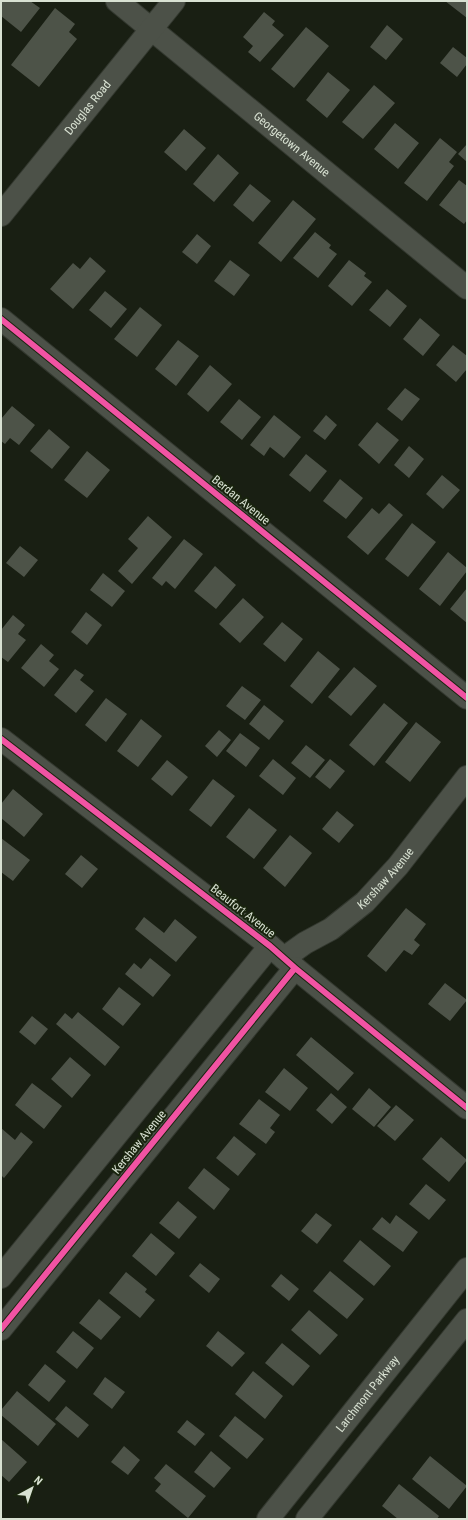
<svg xmlns="http://www.w3.org/2000/svg" width="468" height="1520" viewBox="0 0 468 1520" font-family="'Roboto Condensed',sans-serif">
  <style>
    .building { fill: #4d5348 }
    .lines { fill: none; stroke-linecap: round; stroke-linejoin: round }
    .street-casing { stroke: #33382f; stroke-width: 24 }
    .secondary-casing { stroke: #33382f; stroke-width: 24 }
    .street { stroke: #4c5148; stroke-width: 22 }
    .secondary { stroke: #4c5148; stroke-width: 22 }
    .cycleway-casing { stroke: #19240e; stroke-width: 8 }
    .cycleway { stroke: #f153a3; stroke-width: 6 }
    .labels { text-anchor: middle; dominant-baseline: central; stroke-width: 4; stroke-linejoin: round; paint-order: stroke }
    .street-label { font-size: 12px; fill: #d8e1d2; stroke: #19240e }
  </style>
  <rect width="100%" height="100%" fill="#191f13"/>
  <path class="building" d="M1 1H30L40 8 21 32 1 16Z
    M445 1H467V18Z
    M55 8 75 24 69 32 77 39 39 87 11 65Z
    M264 12 275 21 272 25 284 35 260 62 248 52 253 46 243 37Z
    M387 25 403 39 386 60 370 47Z
    M306 27 329 46 294 88 271 69Z
    M453 47 467 58V64L457 77 440 63Z
    M328 72 350 90 327 118 306 100Z
    M374 85 395 103 363 139 342 122Z
    M395 123 419 143 398 169 374 149Z
    M184 129 206 148 186 171 164 152Z
    M440 138 457 152 449 162 454 166 427 201 404 183Z
    M467 144V162L458 154Z
    M218 154 239 173 214 202 193 184Z
    M459 180 467 186V220L464 224 439 205Z
    M250 184 271 201 253 222 233 205Z
    M293 200 316 219 281 262 258 243Z
    M315 232 331 245 329 248 337 254 318 278 293 258Z
    M197 234 211 246 197 264 182 252Z
    M90 257 106 271 73 309 50 289 73 263 80 269Z
    M230 260 250 275 234 296 214 281Z
    M349 260 366 273 364 276 372 282 352 306 328 286Z
    M387 289 407 306 390 327 369 310Z
    M105 291 127 309 111 328 89 310Z
    M140 307 162 325 137 357 114 339Z
    M420 318 440 335 423 356 403 339Z
    M178 340 199 356 176 386 155 369Z
    M453 345 467 356V369L456 382 436 365Z
    M210 365 232 384 208 412 187 394Z
    M405 388 420 399 402 421 387 409Z
    M239 399 261 417 242 440 220 422Z
    M12 406 35 425 19 445 10 438 5 444 1 441V419Z
    M274 415 301 437 284 458 270 447 264 456 250 445Z
    M326 415 337 425 325 440 313 431Z
    M377 422 399 440 379 464 358 445Z
    M49 429 70 447 52 469 30 451Z
    M409 446 424 459 409 478 394 465Z
    M87 451 110 470 87 498 64 480Z
    M306 454 327 471 310 492 289 475Z
    M442 475 460 490 443 509 426 494Z
    M340 479 363 498 346 519 323 501Z
    M389 503 403 515 368 555 347 537 372 508 379 514Z
    M148 516 172 537 132 584 118 571 138 548 128 539Z
    M412 523 436 542 408 577 385 559Z
    M184 539 203 554 175 589 166 581 162 586 152 578Z
    M20 546 38 560 24 577 6 563Z
    M448 552 467 568V571L440 606 419 589Z
    M215 566 236 585 216 609 194 591Z
    M103 573 125 591 112 607 90 590Z
    M467 588V623L450 609Z
    M243 598 264 617 240 643 219 624Z
    M86 612 102 625 87 645 71 632Z
    M13 615 25 625 18 634 26 640 8 662 1 657V630Z
    M282 622 303 639 285 662 263 644Z
    M41 644 54 655 49 661 59 669 44 687 21 668Z
    M318 651 340 669 312 704 290 686Z
    M354 667 377 686 351 716 328 697Z
    M75 669 84 675 80 680 94 691 76 713 54 695Z
    M242 686 261 700 245 720 226 706Z
    M106 698 127 714 106 742 85 725Z
    M384 703 408 723 374 766 349 745Z
    M264 705 284 721 269 740 249 724Z
    M141 719 162 736 138 767 117 751Z
    M416 722 441 742 410 782 385 762Z
    M219 730 231 740 217 757 205 746Z
    M240 733 260 748 246 767 226 751Z
    M306 745 325 760 310 778 291 763Z
    M273 759 296 778 283 795 259 776Z
    M330 759 345 771 330 789 315 777Z
    M167 760 188 777 172 796 151 779Z
    M213 779 235 796 211 827 189 810Z
    M13 789 43 814 24 837 1 818V804Z
    M249 808 277 830 254 859 226 837Z
    M337 811 354 825 339 843 322 829Z
    M290 835 312 853 285 887 263 868Z
    M1 838 30 860 13 881 1 872Z
    M81 855 98 869 82 888 65 874Z
    M406 908 426 924 414 940 420 945 412 955 404 950 386 972 367 956Z
    M144 917 164 933 175 919 197 937 176 962 135 929Z
    M150 958 171 975 153 997 125 974 134 963 141 969Z
    M445 983 467 1000 450 1021 428 1004Z
    M119 987 141 1004 123 1026 102 1009Z
    M78 1012 120 1047 105 1066 56 1024 65 1013 72 1019Z
    M32 1016 48 1029 35 1045 19 1032Z
    M311 1037 354 1073 338 1091 296 1055Z
    M70 1057 91 1075 72 1098 51 1079Z
    M284 1068 308 1088 290 1111 265 1092Z
    M32 1083 62 1106 44 1129 15 1105Z
    M369 1088 391 1107 374 1127 352 1109Z
    M331 1093 347 1107 332 1124 316 1110Z
    M259 1099 280 1115 270 1128 275 1132 266 1144 239 1124Z
    M396 1105 414 1120 395 1141 377 1126Z
    M1 1128 15 1140 21 1132 33 1142 4 1178 1 1175Z
    M234 1136 256 1154 238 1176 216 1158Z
    M441 1137 467 1160 449 1182 422 1159Z
    M204 1168 230 1189 214 1210 188 1188Z
    M426 1184 446 1200 429 1220 409 1204Z
    M178 1201 197 1217 179 1239 159 1223Z
    M316 1213 332 1225 317 1244 301 1231Z
    M396 1215 418 1232 403 1252 372 1229 382 1217 390 1224Z
    M151 1233 175 1253 156 1276 132 1256Z
    M360 1240 391 1266 374 1286 343 1261Z
    M200 1263 220 1279 209 1293 189 1276Z
    M330 1271 364 1299 347 1319 313 1291Z
    M126 1272 147 1289 145 1292 155 1300 140 1318 109 1293Z
    M281 1274 299 1289 289 1301 271 1286Z
    M99 1299 121 1317 101 1340 79 1323Z
    M309 1310 338 1335 320 1355 291 1330Z
    M73 1331 94 1348 77 1369 56 1352Z
    M218 1331 245 1353 232 1367 206 1346Z
    M282 1343 310 1366 293 1386 265 1363Z
    M45 1364 66 1381 49 1402 28 1385Z
    M253 1371 283 1396 265 1419 235 1394Z
    M105 1377 125 1392 112 1409 93 1394Z
    M17 1391 56 1424 38 1446 1 1415V1410Z
    M66 1406 89 1425 78 1438 55 1419Z
    M235 1416 264 1439 247 1459 219 1436Z
    M187 1420 205 1434 195 1446 177 1432Z
    M1 1439 27 1462 9 1482 1 1475Z
    M124 1446 140 1460 128 1475 111 1462Z
    M211 1451 231 1468 214 1488 194 1472Z
    M430 1456 467 1486 449 1509 412 1479Z
    M166 1464 206 1496 188 1518 155 1491 161 1484 154 1478Z
    M399 1484 439 1516 437 1519H398L382 1506Z"/>
  <g class="lines">
    <g class="street-casing">
      <g id="street">
        <path id="s1" d="M117 1 467 288"/>
        <path d="M1 739 270 946 295 968 467 1108"/>
        <path id="s2" d="M284 958 305 943 331 929 365 902 398 866 467 777"/>
        <path d="M1 1277 270 946"/>
        <path d="M1 1329 295 968"/>
        <path id="s3" d="M268 1519 467 1269"/>
        <path d="M307 1519 467 1320"/>
      </g>
    </g>
    <g class="secondary-casing">
      <g id="secondary">
        <path id="s4" d="M1 215 174 1"/>
        <path d="M1 319 467 698"/>
      </g>
    </g>
    <use href="#street" class="street"/>
    <use href="#secondary" class="secondary"/>
    <g class="cycleway-casing">
      <path id="cycleway" d="M1 319 467 698
        M1 739 270 946 295 968 467 1108
        M1 1329 295 968"/>
    </g>
    <use href="#cycleway" class="cycleway"/>
  </g>
  <g class="labels">
    <g class="street-label">
      <text stroke="none"><textPath href="#s4" startOffset="138">Douglas Road</textPath></text>
      <text stroke="none"><textPath href="#s1" startOffset="226">Georgetown Avenue</textPath></text>
      <text transform="translate(241 500) rotate(39)">Berdan Avenue</text>
      <text stroke="none"><textPath href="#s2" startOffset="130">Kershaw Avenue</textPath></text>
      <text transform="translate(243 911) rotate(38)">Beaufort Avenue</text>
      <text transform="translate(139 1142) rotate(-51)">Kershaw Avenue</text>
      <text stroke="none"><textPath href="#s3" startOffset="160">Larchmont Parkway</textPath></text>
    </g>
  </g>
  <rect width="468" height="1520" fill="none" stroke="#d8e1d2" stroke-width="4"/>
  <g transform="translate(32 1488) rotate(40)" stroke="#19240e" stroke-width="3" paint-order="stroke">
  <path d="M0-3L7 15L0 10L-7 15Z" fill="#d8e1d2"/>
  <text y="-6" font-size="11" font-weight="bold" text-anchor="middle" fill="#d8e1d2">N</text>
  </g>
</svg>
